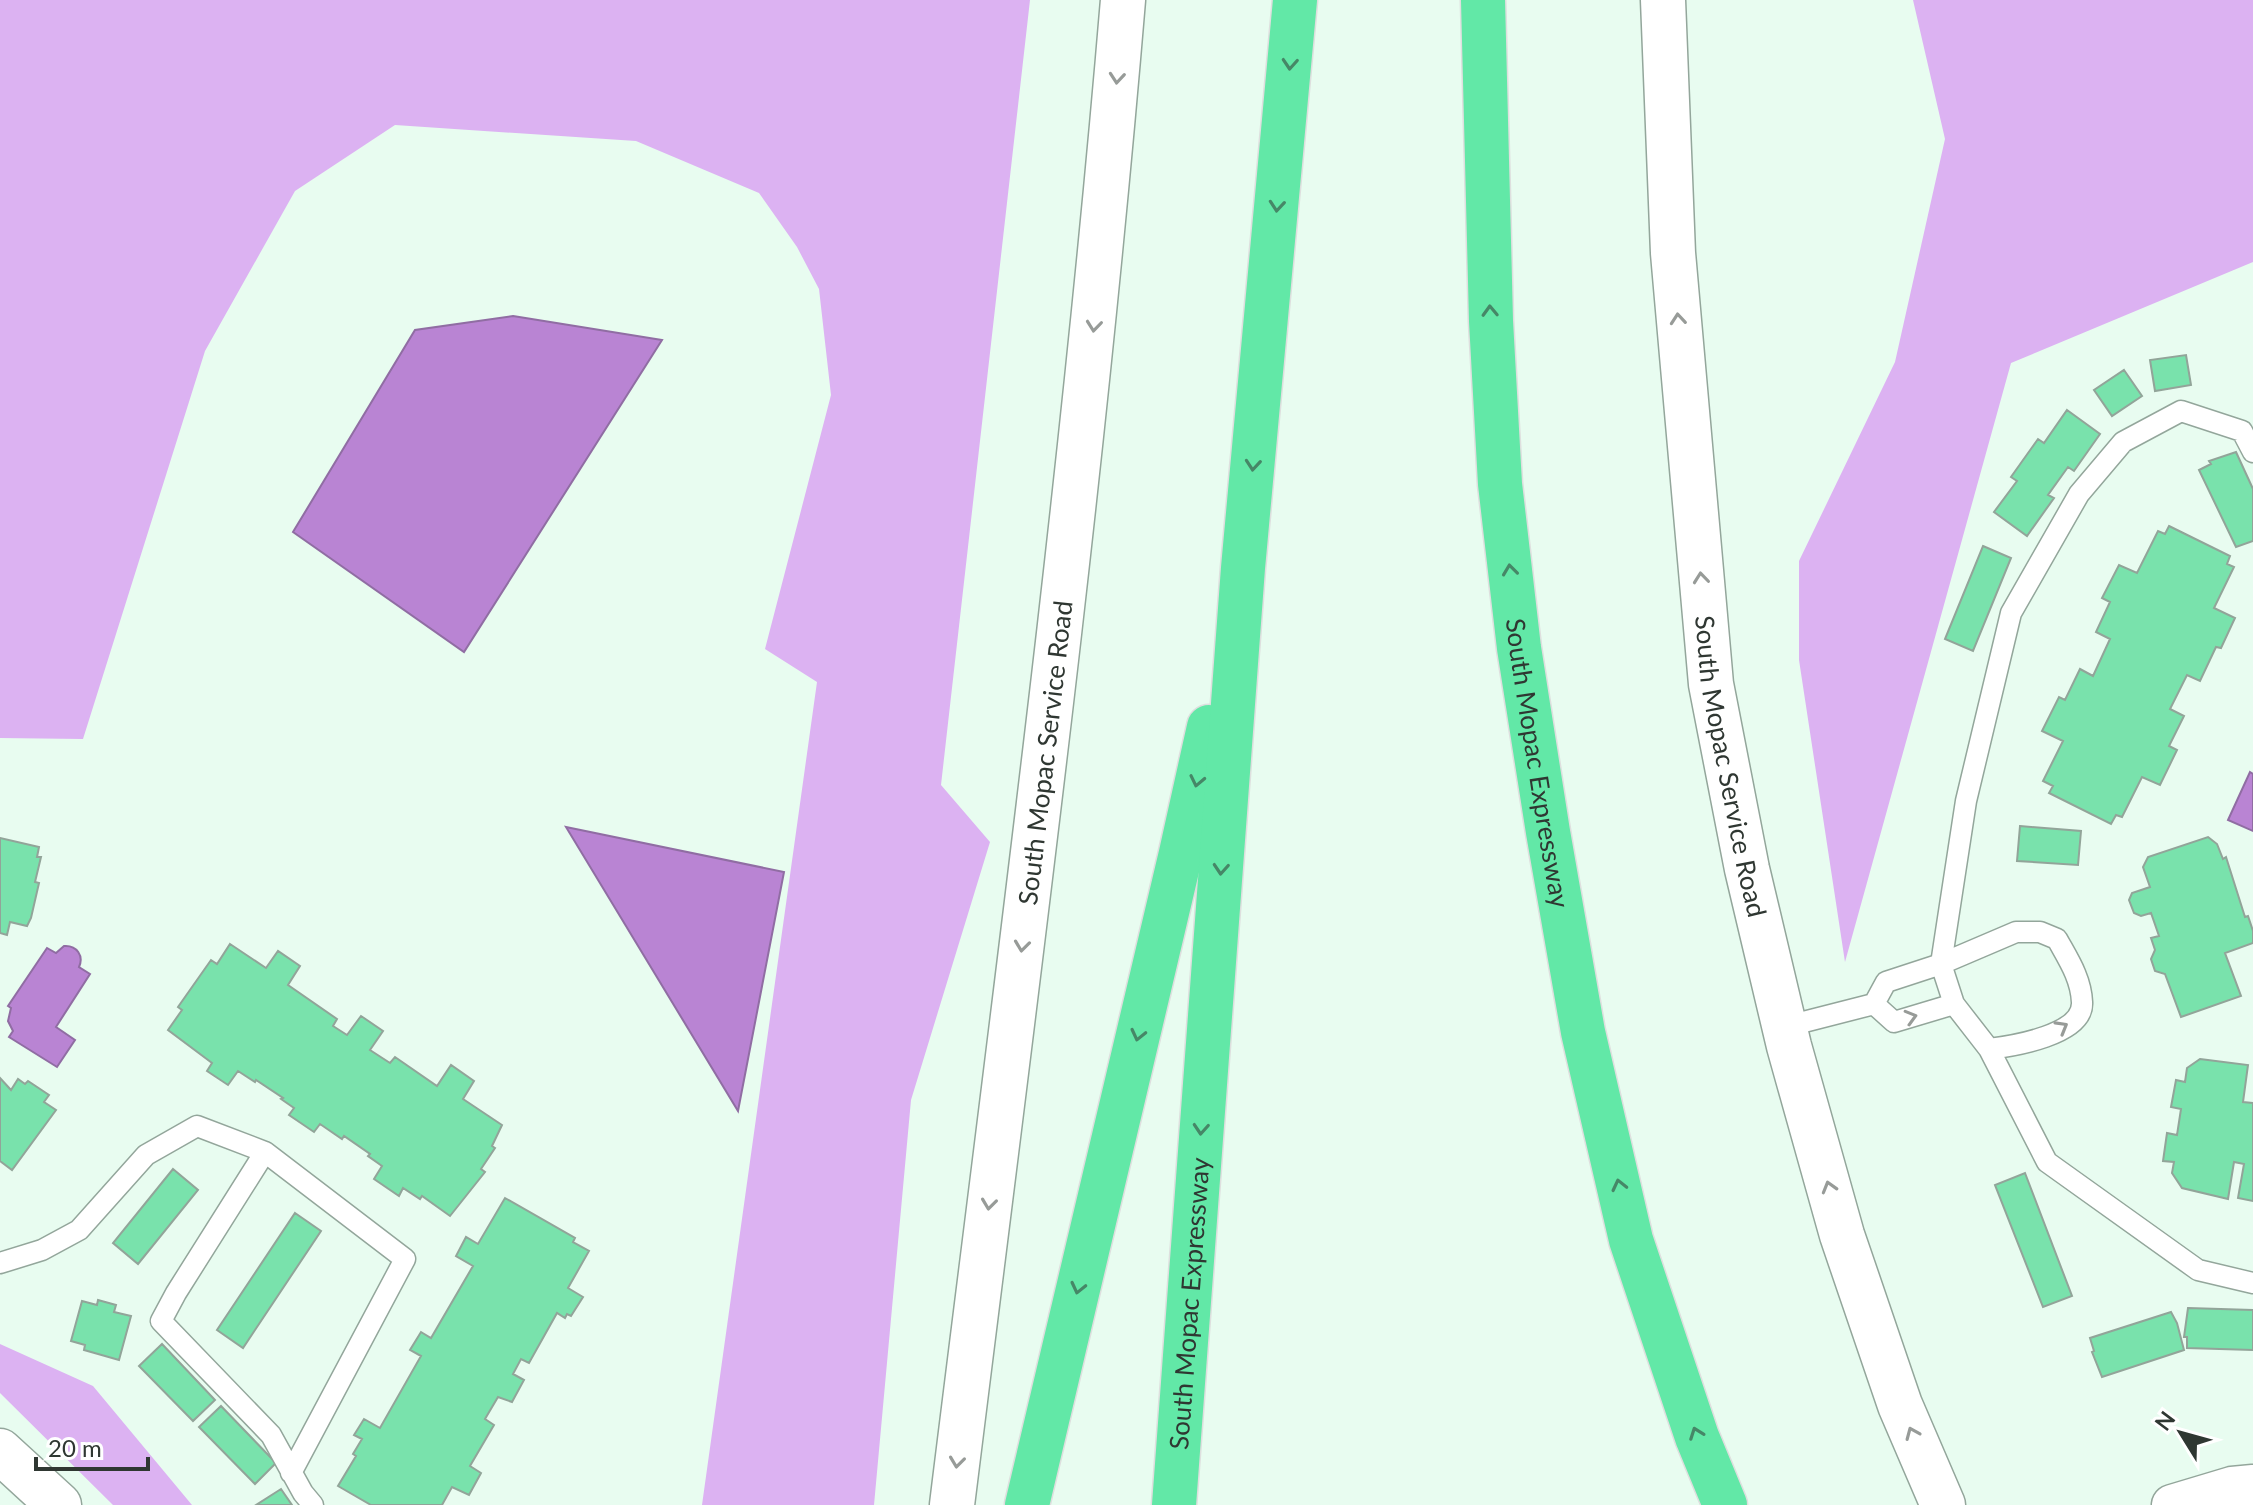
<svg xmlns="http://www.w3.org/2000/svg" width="2253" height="1505" viewBox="0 0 2253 1505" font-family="Lato,sans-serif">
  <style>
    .green { fill: #dcb2f2 }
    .water { fill: #b984d3; stroke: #906da3; stroke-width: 2 }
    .building { fill: #79e2ac; stroke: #92a499; stroke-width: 2 }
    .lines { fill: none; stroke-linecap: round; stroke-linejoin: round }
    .service-casing { stroke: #93a69b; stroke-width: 23 }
    .minor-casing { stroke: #93a69b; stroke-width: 43 }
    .tertiary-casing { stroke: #93a69b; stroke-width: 47 }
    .secondary-casing { stroke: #93a69b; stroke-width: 47 }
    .motorway-casing { stroke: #dedfde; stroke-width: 47 }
    .service { stroke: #fff; stroke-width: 20 }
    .minor { stroke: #fff; stroke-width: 40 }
    .tertiary { stroke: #fff; stroke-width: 44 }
    .secondary { stroke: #fff; stroke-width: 44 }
    .motorway { stroke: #62e8a7; stroke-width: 44 }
    .oneway { stroke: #468767 }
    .oneway2 { stroke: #979b98 }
    .labels { text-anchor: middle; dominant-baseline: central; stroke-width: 8; stroke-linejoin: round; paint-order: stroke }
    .street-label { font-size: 26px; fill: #2f3732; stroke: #fff }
  </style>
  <rect width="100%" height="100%" fill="#e8fcf0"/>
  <path class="green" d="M0 0H1030L941 785 990 842 911 1100 874 1505H702L817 682 765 649 831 395 819 289 797 247 759 193 636 141 395 125 295 191 205 351 83 739 0 738Z
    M1913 0H2253V262L2011 363 1845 962 1799 660V561L1895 362 1945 139Z
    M0 1344 93 1386 192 1505H113L0 1393Z"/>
  <path class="water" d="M513 316 662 340 464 652 293 532 415 330Z
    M2250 772 2253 774V831L2228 820Z
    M566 827 784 872 738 1111Z
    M64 946C77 945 84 956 79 967L90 974 56 1027 75 1040 57 1067 9 1037 13 1031 8 1021 11 1008 8 1006 47 948 56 953Z"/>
  <path class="building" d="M2186 355 2191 385 2155 391 2150 360Z
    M2124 370 2142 396 2112 416 2094 390Z
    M2067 410 2100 434 2074 471 2068 467 2048 495 2054 498 2027 536 1994 512 2017 481 2011 477 2038 439 2044 443Z
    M2236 452 2253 489V541L2236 547 2199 470 2211 464 2209 461Z
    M2169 526 2230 556 2227 564 2234 567 2214 608 2235 618 2221 648 2216 647 2200 681 2187 675 2170 709 2184 716 2169 746 2177 750 2160 785 2142 777 2122 817 2116 815 2111 824 2049 793 2053 786 2043 781 2063 741 2042 731 2059 697 2065 700 2080 669 2093 676 2110 639 2096 632 2110 602 2102 598 2119 565 2137 573 2158 531 2165 534Z
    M1983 546 2011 558 1973 651 1945 639Z
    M2020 826 2081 831 2078 865 2017 861Z
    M2208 837 2217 844 2223 859 2226 857 2245 917 2248 916 2253 931V943L2225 953 2241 996 2181 1017 2165 974 2155 971 2151 959 2155 950 2151 938 2159 936 2151 913 2141 916 2134 913 2129 900 2132 893 2150 887 2143 867 2148 857Z
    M0 838 39 847 37 857H41L35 882 39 883 31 918 27 926 10 922 7 935 0 933Z
    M230 944 266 968 278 951 300 966 288 985 337 1019 333 1026 347 1035 361 1016 383 1031 370 1050 390 1063 395 1057 437 1086 451 1065 474 1081 463 1099 502 1125 492 1146 495 1148 481 1169 485 1172 450 1216 422 1196 420 1199 403 1188 399 1196 374 1179 382 1166 368 1156 370 1154 344 1136 342 1139 320 1124 314 1132 289 1115 294 1108 281 1099 283 1098 256 1080 255 1082 238 1071 228 1085 207 1071 212 1063 168 1030 182 1010 178 1007 211 960 217 964Z
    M2200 1059 2248 1065 2243 1102 2253 1103V1201L2238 1198 2244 1164 2234 1162 2228 1199 2182 1188 2172 1173 2174 1162 2163 1161 2167 1133 2177 1135 2181 1109 2171 1107 2176 1080 2185 1082 2187 1068Z
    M0 1078 11 1090 18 1079 25 1084 28 1081 49 1095 44 1102 56 1110 12 1170 0 1161Z
    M173 1169 198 1190 138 1264 113 1243Z
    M2025 1173 2072 1296 2043 1307 1995 1185Z
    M505 1198 575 1238 573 1242 589 1251 568 1288 583 1297 571 1316 567 1314 565 1318 557 1313 529 1363 521 1359 513 1374 524 1380 512 1402 498 1397 485 1419 494 1425 470 1466 481 1473 469 1495 452 1487 442 1505H371L338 1486 356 1456 353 1454 362 1439 354 1435 364 1419 380 1428 421 1356 410 1350 421 1332 431 1338 473 1266 456 1256 466 1237 478 1244Z
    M295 1213 321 1231 243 1348 217 1330Z
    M98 1300 116 1305 114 1312 131 1316 119 1360 84 1350 85 1345 71 1341 82 1301 97 1305Z
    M2188 1308 2253 1310V1350L2187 1348V1337H2184Z
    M2171 1312 2177 1323 2184 1350 2102 1377 2092 1352 2094 1351 2090 1338Z
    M162 1344 215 1400 193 1421 139 1366Z
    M221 1406 276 1463 255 1484 199 1427Z
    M281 1489 292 1505H256Z"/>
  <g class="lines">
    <g class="service-casing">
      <path id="service" d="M2253 452 2242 431 2181 411 2123 442 2079 494 2011 613 1966 801 1941 964 1954 1004 1989 1049 2047 1162 2198 1270 2253 1283
        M1874 1004 1894 1022 1954 1004
        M1784 1027 1874 1004 1886 982 1941 964 2016 932H2040L2057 939C2068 959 2081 978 2082 1002 2084 1035 2013 1046 1989 1049
        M265 1152 405 1259 291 1473
        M0 1263 42 1250 79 1230 146 1155 197 1126 265 1152 176 1293 161 1321 271 1435 303 1493 313 1505"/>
    </g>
    <g class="minor-casing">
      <path id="minor" d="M2172 1505 2232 1487 2253 1485"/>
    </g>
    <g class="tertiary-casing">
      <path id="tertiary" d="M0 1451 59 1505"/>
    </g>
    <g class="secondary-casing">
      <g id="secondary">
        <path id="s1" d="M1663 0 1673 253 1711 684 1747 869 1789 1046 1842 1235 1900 1405 1943 1505"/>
        <path id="s2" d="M952 1505C1014 1004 1081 503 1123 0"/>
      </g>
    </g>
    <g class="motorway-casing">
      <g id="motorway">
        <path id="s3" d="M1483 0 1491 321 1500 484 1519 648 1548 832 1583 1032 1631 1240 1697 1437 1725 1505"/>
        <path d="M1027 1505 1181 853 1209 727"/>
        <path id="s4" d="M1174 1505 1243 568 1295 0"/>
      </g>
    </g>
    <use href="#service" class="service"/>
    <use href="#minor" class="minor"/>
    <use href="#tertiary" class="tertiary"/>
    <use href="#secondary" class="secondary"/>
    <use href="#motorway" class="motorway"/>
  </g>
  <defs><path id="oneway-chevron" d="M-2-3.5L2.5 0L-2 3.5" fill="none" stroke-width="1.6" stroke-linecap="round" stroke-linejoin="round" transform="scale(2)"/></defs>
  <g class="oneway">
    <use href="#oneway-chevron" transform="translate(1290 64) rotate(94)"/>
    <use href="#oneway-chevron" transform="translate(1277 206) rotate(95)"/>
    <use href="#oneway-chevron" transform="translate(1490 311) rotate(-92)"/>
    <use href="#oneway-chevron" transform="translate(1253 465) rotate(95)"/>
    <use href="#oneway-chevron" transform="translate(1510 570) rotate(-97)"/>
    <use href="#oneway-chevron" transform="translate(1197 781) rotate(102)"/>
    <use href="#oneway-chevron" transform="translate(1221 869) rotate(94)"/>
    <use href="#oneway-chevron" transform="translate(1138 1035) rotate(103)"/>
    <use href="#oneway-chevron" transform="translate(1201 1129) rotate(94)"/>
    <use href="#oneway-chevron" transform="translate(1619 1185) rotate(-103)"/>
    <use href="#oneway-chevron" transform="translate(1078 1288) rotate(103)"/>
    <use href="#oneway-chevron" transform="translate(1696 1433) rotate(-110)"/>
  </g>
  <g class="oneway2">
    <use href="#oneway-chevron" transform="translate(1117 78) rotate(95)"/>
    <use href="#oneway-chevron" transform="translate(1678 319) rotate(-95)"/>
    <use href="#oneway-chevron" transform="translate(1094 326) rotate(96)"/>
    <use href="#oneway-chevron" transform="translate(1701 578) rotate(-96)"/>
    <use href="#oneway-chevron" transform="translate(1022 946) rotate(97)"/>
    <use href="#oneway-chevron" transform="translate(1911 1017) rotate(-16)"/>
    <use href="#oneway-chevron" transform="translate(2062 1027) rotate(-30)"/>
    <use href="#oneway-chevron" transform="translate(1829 1187) rotate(-106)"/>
    <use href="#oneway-chevron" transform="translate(989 1204) rotate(97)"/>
    <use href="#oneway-chevron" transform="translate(1912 1433) rotate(-113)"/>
    <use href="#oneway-chevron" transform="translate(957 1462) rotate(97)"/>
  </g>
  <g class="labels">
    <g class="street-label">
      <text stroke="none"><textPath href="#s2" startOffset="758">South Mopac Service Road</textPath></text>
      <text stroke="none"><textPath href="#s3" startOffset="766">South Mopac Expressway</textPath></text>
      <text stroke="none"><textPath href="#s1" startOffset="770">South Mopac Service Road</textPath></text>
      <text stroke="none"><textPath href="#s4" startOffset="202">South Mopac Expressway</textPath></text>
    </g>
  </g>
  <g transform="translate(2181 1433) rotate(307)" stroke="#ffffff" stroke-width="6" paint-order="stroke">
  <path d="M0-6L14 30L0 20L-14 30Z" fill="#2f3732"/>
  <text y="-12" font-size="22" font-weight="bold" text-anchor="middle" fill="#2f3732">N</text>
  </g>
  <path d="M36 1457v12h112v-12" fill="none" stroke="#2f3732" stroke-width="4"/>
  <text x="48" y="1457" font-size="24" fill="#2f3732" stroke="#ffffff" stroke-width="6" paint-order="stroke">20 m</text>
</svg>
